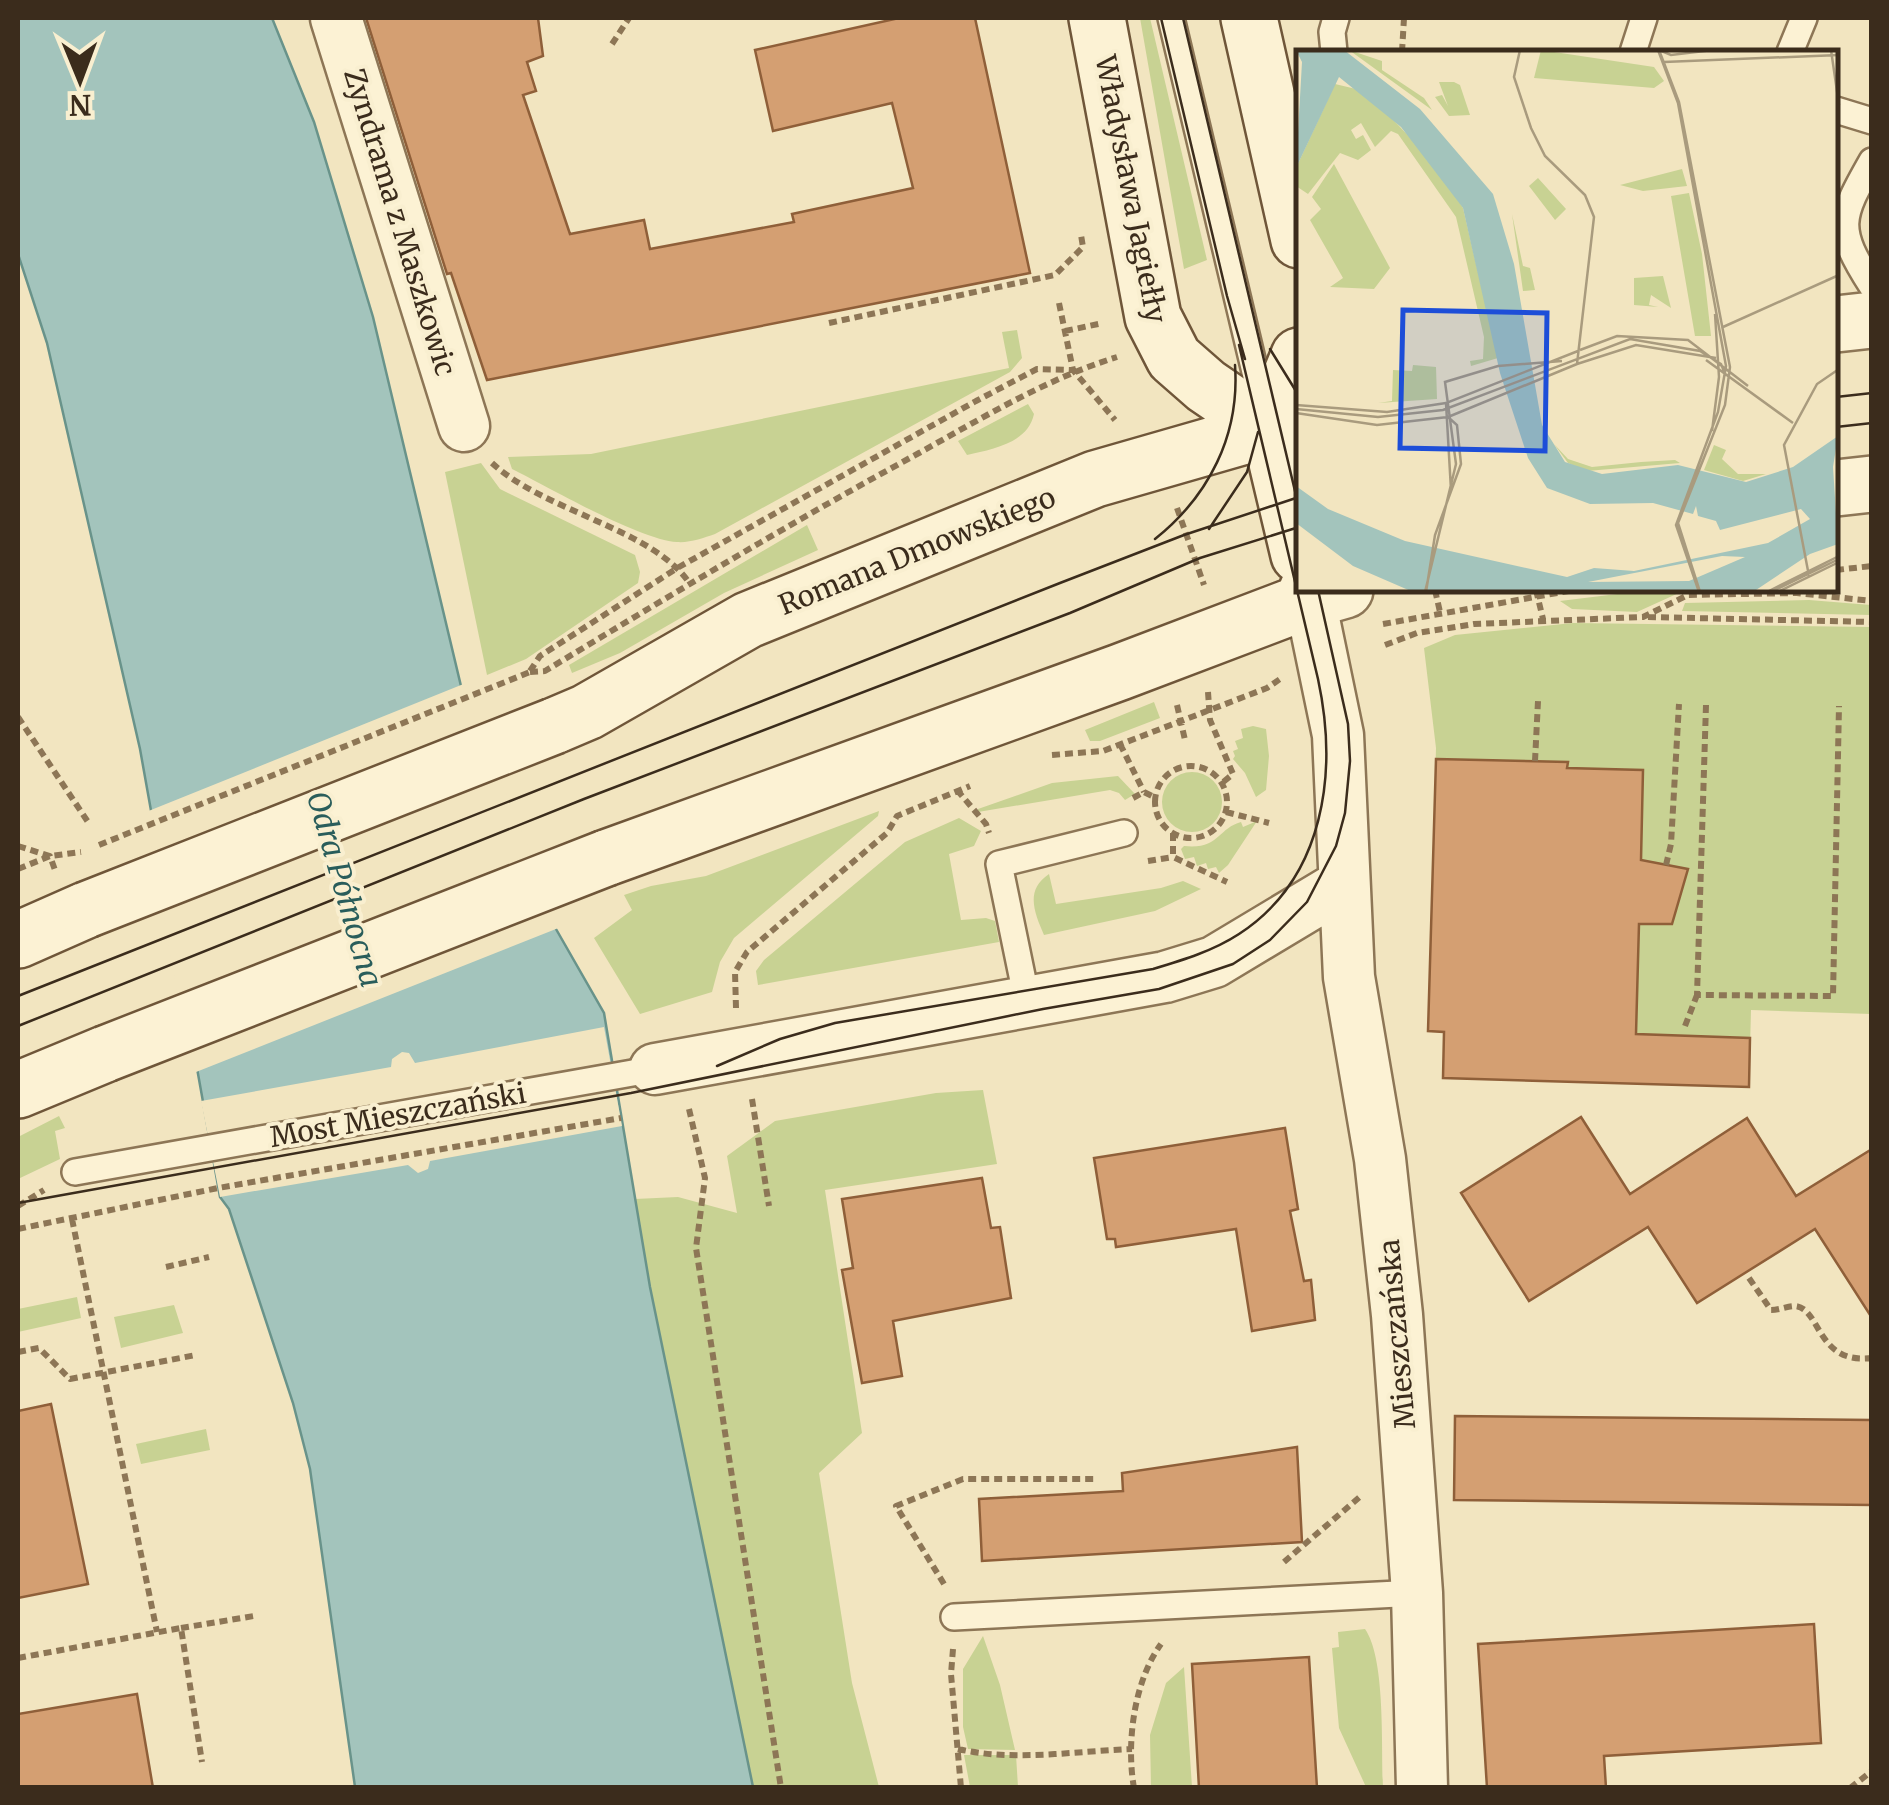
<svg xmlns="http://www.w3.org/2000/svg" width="1889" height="1805" viewBox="0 0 1889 1805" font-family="Merriweather,serif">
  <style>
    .green { fill: #c8d293 }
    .water { fill: #a3c4bc; stroke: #69938a; stroke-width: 2.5 }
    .pier { fill: #f2e5c0 }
    .building { fill: #d49f72; stroke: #8f5f39; stroke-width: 2.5 }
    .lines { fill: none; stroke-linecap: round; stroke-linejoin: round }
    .service-casing { stroke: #8d7656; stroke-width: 30 }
    .minor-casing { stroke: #8d7656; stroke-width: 55 }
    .tertiary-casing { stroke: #8d7656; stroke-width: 60 }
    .secondary-casing { stroke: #6f5639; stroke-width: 60 }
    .path { stroke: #8d7656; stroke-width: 6; stroke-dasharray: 8 5; stroke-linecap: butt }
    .service { stroke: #fcf2d4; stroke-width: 25 }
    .minor { stroke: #fcf2d4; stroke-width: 50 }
    .tertiary { stroke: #fcf2d4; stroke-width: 55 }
    .secondary { stroke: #fcf2d4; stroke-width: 55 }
    .tram { stroke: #3b2c1c; stroke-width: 2.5 }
    .secondary-bridge-casing { stroke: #6f5639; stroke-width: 60; stroke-linecap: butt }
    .path-bridge { stroke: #8d7656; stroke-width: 6; stroke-dasharray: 8 5; stroke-linecap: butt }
    .secondary-bridge { stroke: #fcf2d4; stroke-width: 55 }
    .labels { text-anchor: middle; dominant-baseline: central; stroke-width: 8; stroke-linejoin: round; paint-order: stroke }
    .street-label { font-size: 28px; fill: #3b2c1c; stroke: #f9efd0 }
    .water-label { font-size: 30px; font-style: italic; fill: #295d5b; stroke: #f9efd0 }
    .inset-road { fill: none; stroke: #a99b7e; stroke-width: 2.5 }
    .view { fill: #1d4ed8; fill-opacity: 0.15; stroke: #1d4ed8; stroke-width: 5 }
    .inset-edge { fill: none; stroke: #3b2c1c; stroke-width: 5 }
  </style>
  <rect width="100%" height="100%" fill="#f2e5c0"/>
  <path class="green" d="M1140 18H1150L1207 260 1184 269Z
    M1017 330 1022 358 1010 372 715 534C703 538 690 543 677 542 640 540 550 488 512 469L508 457 591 454 1009 368 1002 332Z
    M1028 404 1034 414C1028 443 993 449 967 455L958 441Z
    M481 463 500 489 635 555 640 572 638 583 526 659 487 675 445 472Z
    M807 525 818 550 724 593 620 653 572 673 569 665Z
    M1650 590 1681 592 1637 612 1572 609 1560 601Z
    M1809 600 1871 605V615L1682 611 1685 603Z
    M1573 623 1871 627V1014L1751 1010 1749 1087 1443 1078 1444 1032 1428 1031 1436 748 1424 648 1455 635Z
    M1154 702 1160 718 1100 741H1090L1085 730Z
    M1253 726 1266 729 1269 756 1266 790 1256 797 1245 773 1233 759 1235 756 1233 751 1238 749 1235 741 1243 738 1241 729Z
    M1162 802a30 30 0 1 1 60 0a30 30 0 1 1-60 0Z
    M1118 776 1135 794 1125 800 1119 793 1110 790 978 812V809L1052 783Z
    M879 811 878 816 734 938 720 962 712 992 640 1014 594 938 632 910 624 895 651 886 706 876Z
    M959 818 981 831 974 846 949 854 961 920 986 918 995 921 999 942 758 985 756 971 764 960 905 842Z
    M1257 821 1228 865 1219 873 1216 867 1208 869 1206 863 1197 866 1194 857 1185 859 1181 849 1184 846C1219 850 1218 828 1241 822L1243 827Z
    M1049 874 1056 904 1161 888 1183 881 1201 889 1155 911 1044 935C1034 912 1025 890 1049 874Z
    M983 1090 997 1164 825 1190 862 1433 819 1473 852 1683 879 1787H753L650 1287 635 1199 678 1197 737 1213 727 1156 775 1121 936 1093Z
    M59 1116 65 1128 55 1131 60 1159 18 1179V1137Z
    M77 1297 81 1318 18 1332V1309Z
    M174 1305 183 1333 121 1348 114 1317Z
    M206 1429 210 1450 141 1464 136 1444Z
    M1365 1629C1386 1659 1381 1749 1383 1787H1366L1339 1728 1332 1648 1339 1647 1338 1632Z
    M983 1636 1000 1685 1015 1750 968 1749 963 1727V1669Z
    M1184 1667 1192 1787H1151L1150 1735 1166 1683Z
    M964 1755H1016L1018 1787H970Z"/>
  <path class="water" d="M18 18H272L314 122 373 317 466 707 556 929 604 1013 650 1287 753 1787H355L310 1469 293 1403 229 1209 220 1197 140 749 47 343 18 254Z"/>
  <path class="pier" d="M466 683 470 705 561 927 191 1074 146 812Z
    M604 1027 622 1126 430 1161 428 1169 418 1173 408 1165 220 1197 201 1101 391 1067 392 1059 402 1052 409 1053 415 1063Z"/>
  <path class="building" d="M366 18H538L543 56 527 62 536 91 523 95 570 234 644 220 650 249 794 222 792 214 913 188 892 103 773 131 755 50 899 18H975L1030 273 487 380 451 273 447 274Z
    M1436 759 1568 762 1567 768 1643 770 1641 860 1688 869 1672 924H1639L1636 1034 1750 1038 1749 1087 1443 1078 1444 1032 1428 1031Z
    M1581 1117 1630 1194 1747 1118 1796 1196 1872 1149V1318L1815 1229 1697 1303 1648 1227 1529 1301 1461 1193Z
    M1285 1128 1298 1209 1290 1211 1304 1281 1311 1280 1315 1320 1252 1331 1236 1229 1116 1247 1115 1239H1107L1094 1158Z
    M982 1178 991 1228 1000 1227 1011 1298 893 1321 902 1376 862 1383 842 1270 853 1268 842 1199Z
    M51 1404 88 1584 18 1598V1411Z
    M1455 1416 1872 1420V1505L1454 1500Z
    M1297 1447 1302 1542 982 1561 979 1499 1123 1491 1122 1473Z
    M1814 1624 1821 1743 1604 1756 1606 1788H1487L1478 1644Z
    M1309 1657 1317 1788H1199L1192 1664Z
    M137 1694 153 1788H18V1714Z"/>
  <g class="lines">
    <g class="service-casing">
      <path id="service" d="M1171 18 1265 414
        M1334 52 1332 32 1336 18
        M1633 52 1644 18
        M1790 52 1804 18
        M1836 110 1872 121
        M1872 161C1839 219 1835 228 1872 286
        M1027 1000 999 864 1124 833
        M75 1172 655 1069
        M954 1617 1417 1593"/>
    </g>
    <g class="minor-casing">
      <path id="minor" d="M336 18 464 426
        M1310 600 1338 735 1349 977 1380 1159 1397 1315 1417 1593 1422 1788
        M655 1069 1165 977 1214 962 1344 884"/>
    </g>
    <g class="tertiary-casing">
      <path id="tertiary" d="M1836 324 1872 320
        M1836 488 1872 484
        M1310 600 1345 590"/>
    </g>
    <g class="secondary-casing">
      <path id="secondary" d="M1097 18 1153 317 1174 358 1206 386 1269 429
        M1249 18 1299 240
        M1299 356 1269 429 1299 555
        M554 726 587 712 748 620 1095 479 1269 429
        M606 858 1120 672 1299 604 1310 600 1307 590
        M18 940 86 910
        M18 1090 105 1054"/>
    </g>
    <path class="path" d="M612 44 629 18
      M1402 52 1404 18
      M1059 303 1073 370 1115 420
      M829 323 1055 275 1083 247 1081 235
      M1065 331 1103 323
      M492 463C545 512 654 529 690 584
      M1177 508 1204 585
      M1836 570 1872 566
      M1435 590 1440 612
      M1536 590 1543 619
      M1648 617 1872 622
      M1383 624 1574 590
      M1385 645 1417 633 1474 624 1643 617 1688 595 1797 593 1872 601
      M530 671 540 656 679 567 976 401 1037 369 1072 370
      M530 672 545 671C669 596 792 522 919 453 984 417 1046 379 1117 357
      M1208 692 1210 720 1233 774 1222 783
      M1177 705 1185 740
      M1706 705 1697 995 1833 996 1839 706
      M18 717 88 822
      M1120 744 1144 792
      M1052 755 1103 751 1267 688 1280 679
      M1535 761 1538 701
      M1155 802a36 36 0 1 1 72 0a36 36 0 1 1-72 0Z
      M957 790 986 824 989 833
      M1133 798 1144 792 1154 797
      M1226 812 1269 823
      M1173 833V857L1227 882
      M18 846 50 856 55 870
      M1148 861 1173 857
      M1666 865 1671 844 1679 704
      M18 869 50 856 81 852
      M736 1008 735 972 747 952 887 833 897 816 970 786
      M1685 1026 1697 995
      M752 1099 769 1206
      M689 1109 705 1178 696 1248 781 1788
      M18 1206 44 1190
      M72 1219 157 1632
      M18 1229 218 1188 621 1118
      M166 1267 209 1257
      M1749 1278 1771 1310C1779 1310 1788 1306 1795 1306 1821 1308 1816 1365 1872 1358
      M18 1352 39 1348 70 1379 196 1355
      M1284 1562 1362 1495
      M944 1584 896 1506 963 1479H1097
      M181 1628 254 1616
      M953 1649 951 1674 961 1788
      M18 1658 181 1628 202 1762
      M958 1749C1013 1762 1076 1751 1132 1749
      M1134 1788C1126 1743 1134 1681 1161 1644
      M1850 1788 1872 1771"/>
    <use href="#service" class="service"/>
    <use href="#minor" class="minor"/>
    <use href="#tertiary" class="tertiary"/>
    <use href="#secondary" class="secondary"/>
    <path class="tram" d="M1161 18 1227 296 1245 359
      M1183 18 1299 508
      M1270 349 1299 396
      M1836 397 1872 393
      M1836 427 1872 423
      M1209 529 1247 472 1258 432
      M1155 539C1209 496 1240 435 1235 365
      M18 996 1060 583 1184 535 1299 497
      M18 1026 584 799 1070 613 1200 558 1299 527
      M717 1066 780 1039 835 1023 1153 969C1183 960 1213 951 1239 934 1325 878 1338 772 1318 679L1239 345
      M18 1203 631 1093 1043 1009 1159 989 1233 964 1270 940 1307 902 1336 846 1345 813 1350 761 1348 724 1318 590"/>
    <g class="secondary-bridge-casing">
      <path id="secondary-bridge" d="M86 910 554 726
        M105 1054 606 858"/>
    </g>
    <path class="path-bridge" d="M99 845 530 672"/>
    <use href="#secondary-bridge" class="secondary-bridge"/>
  </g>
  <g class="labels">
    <g class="street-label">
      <text transform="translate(1131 189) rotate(79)">Władysława Jagiełły</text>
      <text transform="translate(400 222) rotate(73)">Zyndrama z Maszkowic</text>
      <text transform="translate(917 551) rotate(-22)">Romana Dmowskiego</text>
      <text transform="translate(398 1115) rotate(-10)">Most Mieszczański</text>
      <text transform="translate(1397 1334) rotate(-95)">Mieszczańska</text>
    </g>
    <g class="water-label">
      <text transform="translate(345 889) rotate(74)">Odra Północna</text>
    </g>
  </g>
  <g transform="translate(1296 50)">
    <rect width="542" height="542" fill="#f2e5c0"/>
    <path d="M53 0 86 11V20L128 48 136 60ZM245 0 358 17 368 31 358 38 238 28ZM143 32H158L164 35 174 65 153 66 139 47 146 45 152 56ZM39 34 60 39 87 59 139 114 167 158 202 308 175 316 174 311 187 309 188 287 160 167 102 84 95 81 79 97 65 73 55 80 60 89 67 85 75 100 62 110 44 103 12 144 0 136V118ZM38 114 94 218 78 239 34 237 47 228 14 170 25 159 16 147ZM386 119 391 136 347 141 324 135ZM242 128 270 159 259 170 233 136ZM393 143 406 204 415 286H399L375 146ZM216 164 227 216 234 218 239 240 227 241ZM367 226 375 258 355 245 353 255 362 257 338 255V228ZM117 315 140 317 141 349 82 353 96 351 97 320 116 321ZM258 394 272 409 296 417 345 412 379 410 384 413 291 421 272 413ZM418 395 430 400 426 409 442 424H470L447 431 408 420Z" fill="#c8d293"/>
    <path d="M0 0H48L124 59 197 144 218 214 246 375 269 412 306 424 382 415 450 432 497 417 542 386 537 417 542 494 514 504 457 542H117L57 516 0 473V436L32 459 109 491 271 527 298 518 338 521 472 493 514 469 505 459 424 480 420 471 402 466 400 456 397 464 357 453 294 454 251 438 232 408 204 323 167 158 105 77 43 27 0 118 6 12ZM426 506 449 507 393 531 292 532Z" fill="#a3c4bc" fill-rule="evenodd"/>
    <path class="inset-road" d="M362 0 382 53 430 316 422 362 380 475 403 542M363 0 383 52 434 317 429 355 382 473 404 542M363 0 375 5 417 0M535 0 543 55M368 12 543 5M427 277 543 225M284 300 321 286 392 290 452 336M410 310 497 373M281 314 340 295 420 308M0 355 91 362 150 353M0 359 82 367 147 360 334 289 404 301 425 314 430 326M0 363 81 375 152 367M152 367 281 314 298 167 289 145 249 106 235 78 218 27 224 0M416 381 423 327 419 264M155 440 150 353 282 301M513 526 488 395 521 334 543 319M129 542 160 414 149 332 202 316 266 311M130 542 139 485 165 414 161 375 152 367M471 542 543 506M475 542 543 509M482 542 543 512"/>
    <path class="view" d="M107 260 251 263 249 401 104 398Z"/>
    <rect width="542" height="542" class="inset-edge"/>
  </g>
  <rect width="1889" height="1805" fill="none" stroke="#3b2c1c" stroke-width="40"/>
  <g transform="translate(80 80) rotate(179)" stroke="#f9efd0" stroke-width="8" paint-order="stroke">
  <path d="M0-8L18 38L0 25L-18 38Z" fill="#3b2c1c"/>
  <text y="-15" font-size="28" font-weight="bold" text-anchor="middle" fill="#3b2c1c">N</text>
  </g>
</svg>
